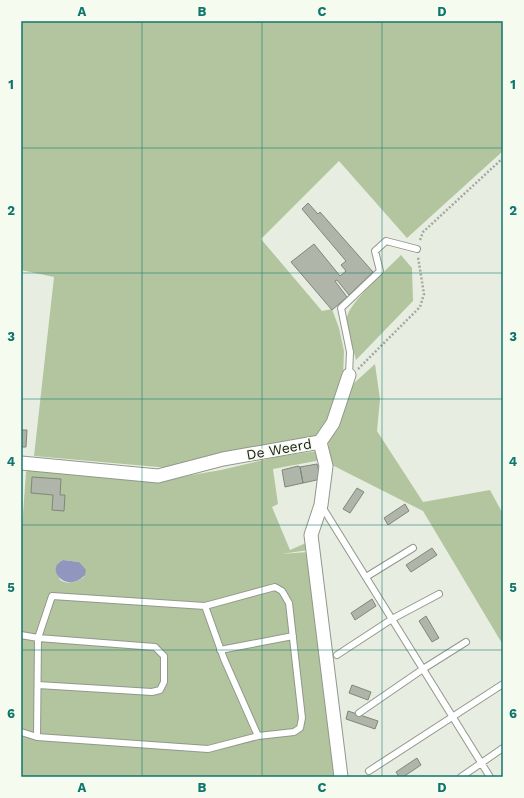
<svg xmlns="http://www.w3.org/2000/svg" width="524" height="798" viewBox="0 0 524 798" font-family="'Work Sans',sans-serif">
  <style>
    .green { fill: #b2c59f; fill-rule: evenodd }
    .water { fill: #9196be }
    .building { fill: #afb5a9; stroke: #80867a }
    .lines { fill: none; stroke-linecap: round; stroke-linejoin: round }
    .lane-casing { stroke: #92988c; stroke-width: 8 }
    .street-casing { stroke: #92988c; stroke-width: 15 }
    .path { stroke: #a3a99f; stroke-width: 2.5; stroke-dasharray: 2 2; stroke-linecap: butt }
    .lane { stroke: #fff; stroke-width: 6 }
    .street { stroke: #fff; stroke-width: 13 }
    .grid { fill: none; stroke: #0f766e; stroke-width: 1; stroke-opacity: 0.55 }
    .labels { text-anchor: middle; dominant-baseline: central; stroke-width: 3; stroke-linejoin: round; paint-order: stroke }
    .street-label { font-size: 14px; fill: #191b17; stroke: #f5fbee }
    .neatline { fill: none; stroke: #0f766e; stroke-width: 1.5 }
    .grid-label { font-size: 13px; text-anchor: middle; font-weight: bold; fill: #0f766e }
  </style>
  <rect width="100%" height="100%" fill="#e7eee1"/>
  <path class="green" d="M21 21H503V151L407 238 339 161 261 239 322 311 332 309 339 328 344 351 343 378 327 427 312 439 169 468 34 456 54 277 21 270Z
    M401 255 412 268 413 301 356 360C354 350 346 326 347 318 348 303 389 268 401 255Z
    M375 364 380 399 377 431 423 502 490 490 503 514V645L423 511 330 464 328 440 352 385Z
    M318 451 321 460 273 469 278 504 272 507 290 550 308 542 309 550 281 554 308 552 337 777H21V543L26 472 29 469 157 481 221 470 280 456ZM63 560 79 562 84 577C76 582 69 585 60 580 57 572 53 564 63 560Z"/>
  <path class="water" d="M63 560 79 562 86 570 85 575C66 595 44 568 63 560Z"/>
  <path class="building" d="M308 203 318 214 320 212 373 272 349 295 337 280 335 281 347 297 332 310 291 262 314 244 340 276 346 271 341 265 346 261 302 209Z
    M21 430H27L26 447H21Z
    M317 464 321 479 303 483 300 467Z
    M298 466 300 467 303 483 285 487 282 470Z
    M32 477 61 479 60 495H65L64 511 52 510 53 495 31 493Z
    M357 488 364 492 350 513 343 509Z
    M405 504 409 511 388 525 384 518Z
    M432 548 437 555 411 572 406 565Z
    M372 599 376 606 355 620 351 613Z
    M426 616 439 638 432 642 419 621Z
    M352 685 371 692 368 700 349 693Z
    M348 711 378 721 375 729 346 719Z
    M417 758 421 765 403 777H399L396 772Z"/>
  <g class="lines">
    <g class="lane-casing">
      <path id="lane" d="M349 375 350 352 341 308 380 271 375 251 386 241 417 249
        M321 505 490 777
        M366 577 413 548
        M21 635 38 638 52 596 205 606 275 587 282 591 289 603 302 718 300 728 294 732 258 736 224 659 205 606
        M220 650 293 636
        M337 655 392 619 439 594
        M359 713 423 669 466 642
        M21 732 37 737 208 749 258 736
        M37 737 38 638 155 647 164 656V682L160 690 152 692 38 685
        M369 771 503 684
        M461 777 503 748"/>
    </g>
    <g class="street-casing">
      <path id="street" d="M320 442 326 466 321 505 311 535 341 777
        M320 442 333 423 349 375
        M21 463 158 476 223 459 320 442"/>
    </g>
    <path class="path" d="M420 240 423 232 503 158
      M358 369 420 307 424 294 418 257"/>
    <use href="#lane" class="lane"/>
    <use href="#street" class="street"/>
  </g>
  <path class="grid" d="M142 21V777M262 21V777M382 21V777M21 148H503M21 273H503M21 399H503M21 525H503M21 650H503"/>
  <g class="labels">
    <g class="street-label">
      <text transform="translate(279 449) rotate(-10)">De Weerd</text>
    </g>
  </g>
  <rect width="524" height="798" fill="none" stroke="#f5fbee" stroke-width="44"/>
  <rect x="22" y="22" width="480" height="754" class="neatline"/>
  <g class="grid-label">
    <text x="82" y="16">A</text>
    <text x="202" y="16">B</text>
    <text x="322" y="16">C</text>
    <text x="442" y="16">D</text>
    <text x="11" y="89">1</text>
    <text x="513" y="89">1</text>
    <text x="11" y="215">2</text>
    <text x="513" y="215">2</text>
    <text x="11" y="341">3</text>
    <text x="513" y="341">3</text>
    <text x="11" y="466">4</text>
    <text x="513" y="466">4</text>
    <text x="11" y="592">5</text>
    <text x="513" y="592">5</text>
    <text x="11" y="718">6</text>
    <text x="513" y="718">6</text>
    <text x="82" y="792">A</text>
    <text x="202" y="792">B</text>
    <text x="322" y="792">C</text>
    <text x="442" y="792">D</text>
  </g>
</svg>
